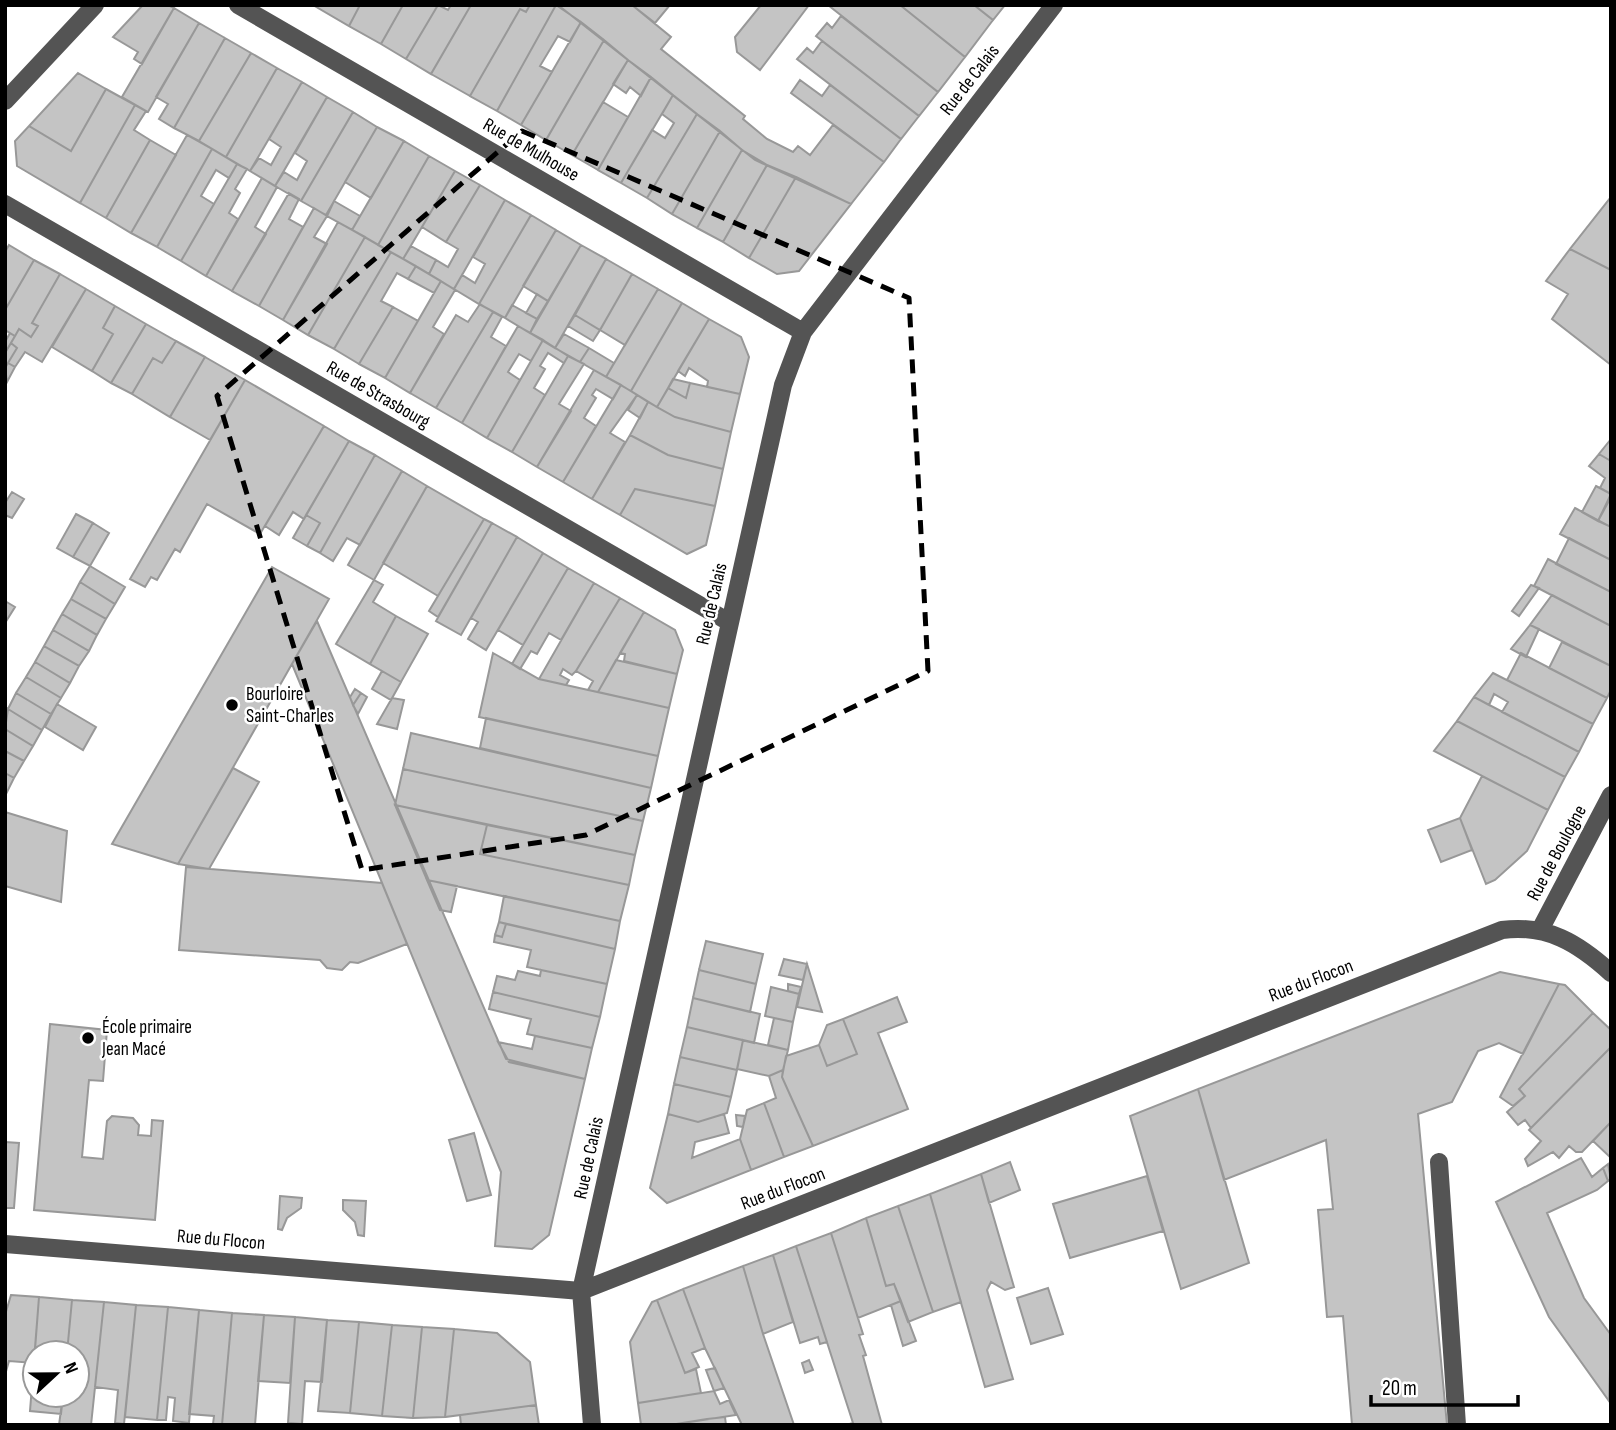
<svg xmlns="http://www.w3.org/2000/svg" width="1616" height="1430" viewBox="0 0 1616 1430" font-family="'Sofia Sans Condensed',sans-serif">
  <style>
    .building { fill: #c4c4c4; stroke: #989898; stroke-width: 2 }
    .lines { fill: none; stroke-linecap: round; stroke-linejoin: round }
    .minor { stroke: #545454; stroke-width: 18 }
    .marked { fill: none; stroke: #000; stroke-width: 5; stroke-dasharray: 14 9; stroke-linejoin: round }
    .poi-dot { fill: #000; stroke: #fff; stroke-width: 2.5 }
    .labels { text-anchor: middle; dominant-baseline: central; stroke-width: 5; stroke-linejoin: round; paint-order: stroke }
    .street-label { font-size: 19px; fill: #000; stroke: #fff }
    .poi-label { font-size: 19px; fill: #000; stroke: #fff; text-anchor: start }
  </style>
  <rect width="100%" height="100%" fill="#fff"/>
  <path class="building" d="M168 5 174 8 142 64 134 59 138 52 113 37 142 6Z
    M313 5H360L349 26Z
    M360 5H403L381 44 349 26Z
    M403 5H438L406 59 381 44Z
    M438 5 448 10 451 5H471L431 74 406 59Z
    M471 5H530L526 12 520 9 470 96 431 74Z
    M530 5H556L497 111 470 96 520 9 526 12Z
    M556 5 581 22 570 42 558 36 540 66 552 72 521 125 497 111Z
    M558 5H632L671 37 661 49 745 116 743 119 767 139 793 152 798 146 810 155 833 125 884 162 851 204 755 160Z
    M632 5H670L655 23Z
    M761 5H809L760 70 737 52 735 37Z
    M828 5H900L965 57 938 92Z
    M900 5H974L993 20 965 57Z
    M974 5H1005L993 20Z
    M174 8 199 23 148 112 122 97Z
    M841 16 938 92 919 116 816 36 827 23 832 28Z
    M581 22 604 40 546 140 521 125Z
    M199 23 225 38 174 128 159 119 168 104 156 97Z
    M225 38 251 53 199 141 174 128Z
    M604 40 628 60 572 155 546 140Z
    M822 41 919 116 901 139 797 59 807 48 813 53Z
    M251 53 277 68 226 157 199 141Z
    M628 60 651 77 641 96 630 87 626 93 613 84Z
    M277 68 302 82 250 171 226 157Z
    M78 73 106 89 71 151 29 126Z
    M651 77 673 95 621 183 598 170Z
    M800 80 822 96 830 85 901 139 884 162 791 93Z
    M302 82 327 97 275 186 250 171 259 158 271 165 281 147 269 139Z
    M106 89 135 105 80 203 17 166 15 141 29 126 71 151Z
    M673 95 697 114 647 198 621 183 652 130 665 138 674 123 662 114Z
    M327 97 353 112 301 201 275 186 284 172 297 180 307 161 295 153Z
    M603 102 628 117 598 170 572 155Z
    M135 105 146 111 134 130 150 140 106 218 80 203Z
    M353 112 377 127 326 215 301 201Z
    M697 114 720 131 672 214 647 198Z
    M377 127 404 141 371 198 345 182Z
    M720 131 742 150 697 228 672 214Z
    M187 135 212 149 157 247 131 233Z
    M150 140 176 155 131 233 106 218Z
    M404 141 429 156 378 245 352 230Z
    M212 149 237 164 229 178 216 170 201 196 214 204 181 261 157 247Z
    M742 150 767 165 723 242 697 228Z
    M429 156 455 171 403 259 378 245Z
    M237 164 247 169 235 189 240 193 229 213 238 219 206 276 181 261Z
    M767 165 796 177 749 258 723 242Z
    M455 171 480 185 446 242 422 227Z
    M796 177 851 204 799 271 777 274 749 258Z
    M262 178 277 187 255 227 266 234 232 291 206 276Z
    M480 185 505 200 454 289 429 274 436 260 448 267 458 249 446 242Z
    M289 193 299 199 289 219 303 227 259 306 232 291Z
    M1611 197V270L1570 249Z
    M505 200 531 215 479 304 454 289 462 275 475 283 485 264 473 257Z
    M334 201 360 216 352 230 327 216Z
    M314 208 327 216 314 237 327 244 283 320 259 306Z
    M531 215 556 230 505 318 479 304Z
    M338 222 365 237 308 335 283 320Z
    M556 230 581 245 548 301 523 286Z
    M365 237 391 252 334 349 308 335Z
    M9 245 34 260 5 310V252Z
    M581 245 606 259 555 348 530 333Z
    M411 246 436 260 429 274 403 259Z
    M1570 249 1611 270V365L1552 319 1568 294 1546 281Z
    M391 252 416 266 408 279 397 273 381 301 393 307 359 364 334 349Z
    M606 259 632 274 600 330 575 315Z
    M34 260 60 274 32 323 38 326 31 337 19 329 15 336 5 330V310Z
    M416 266 441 281 434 293 408 279Z
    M60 274 86 289 42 362 25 352 15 367 8 363 17 348 11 343 19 329 31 337 38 326 32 323Z
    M632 274 658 289 625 345 600 330Z
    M441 281 455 290 433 327 444 334 410 393 385 378Z
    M86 289 115 306 103 328 113 334 92 371 52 347Z
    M658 289 682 303 631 391 606 377Z
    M537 294 548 301 537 319 526 313Z
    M682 303 709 319 657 407 631 391Z
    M480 304 493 312 436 408 410 393 456 315 468 322Z
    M512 305 537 319 530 333 505 318Z
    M115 306 146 324 111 383 92 371 113 334 103 328Z
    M393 307 418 321 385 378 359 364Z
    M493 312 502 317 491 337 506 346 462 423 436 408Z
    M575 315 600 330 593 341 568 326Z
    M709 319 741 337 749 357 740 394 707 387 708 381 689 368 685 376 678 371Z
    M146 324 176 341 162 363 153 358 132 394 111 383Z
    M518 326 543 340 531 361 519 354 508 372 520 380 487 438 462 423Z
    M10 333 15 336 5 353V342Z
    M564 334 589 348 580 362 555 348Z
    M543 340 568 356 564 363 548 353 540 366 545 369 534 388 545 395 512 452 487 438Z
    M176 341 205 357 170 417 132 394 153 358 162 363Z
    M11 343 17 348 5 368V353Z
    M589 348 614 363 606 377 580 362Z
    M568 356 584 364 559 404 571 411 537 467 512 452Z
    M205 357 245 380 210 440 170 417Z
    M8 363 15 367 7 382 5 368Z
    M594 370 621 385 613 399 596 389 592 395 596 398 584 418 596 426 563 482 537 467Z
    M673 379 690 383 686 398 668 388Z
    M245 380 324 426 260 534 207 504 180 552 175 549 157 580 151 577 145 587 130 579Z
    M690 383 740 394 731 432 675 417 657 407 668 388 686 398Z
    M621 385 637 395 610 433 625 442 592 499 563 482Z
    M637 395 648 402 640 418 628 410Z
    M648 402 675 417 731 432 723 469 668 455 630 435Z
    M324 426 349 441 304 519 293 512 279 535 265 526Z
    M630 435 668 455 723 469 715 506 635 489 620 515 592 499Z
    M1611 439V461L1599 454Z
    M349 441 375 455 320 553 307 546 320 523 306 515Z
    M1599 454 1611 461V494L1600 488 1605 478 1589 466Z
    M375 455 402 471 360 545 347 538 333 561 320 553Z
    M402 471 427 486 374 580 348 565Z
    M427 486 484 519 438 596 383 563Z
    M1596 486 1611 494 1598 521 1582 512Z
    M635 489 715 506 706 545 687 554 620 515Z
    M12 492 24 499 12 518 5 515V503Z
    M1611 497V527L1598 521Z
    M1575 508 1611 527V560L1560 534Z
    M76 514 93 523 73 557 57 548Z
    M306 515 320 523 307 546 293 538Z
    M484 519 492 523 438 617 429 611Z
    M93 523 109 533 90 566 73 557Z
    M492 523 517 537 461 635 436 621Z
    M517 537 543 553 486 650 468 639 478 622 471 618Z
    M1569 538 1611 560V592L1556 564Z
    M543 553 568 568 523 645 498 630Z
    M1548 559 1611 592V626L1534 586Z
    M90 566 125 587 115 604 80 582Z
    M272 567 329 599 178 864 112 844Z
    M568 568 594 583 561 640 549 633 537 654 531 651 520 669 512 664Z
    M374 580 383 585 373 602 396 616 370 664 336 644Z
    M80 582 115 604 106 619 71 599Z
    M594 583 620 598 576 671 572 675 563 669 560 675 569 680 566 685 539 679Z
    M1531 585 1539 588 1519 616 1512 611Z
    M1552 595 1611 626V666L1530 625Z
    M620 598 644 612 598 692 588 690 593 681 576 671Z
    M71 599 106 619 97 635 62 614Z
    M5 601 15 607 5 623Z
    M644 612 675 630 683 650 677 674 624 661 625 654 620 653Z
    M62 614 97 635 89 651 53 630Z
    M396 616 428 634 401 682 370 664Z
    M317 621 506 1059 585 1079 549 1235 532 1249 495 1246 501 1172 292 664Z
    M1530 625 1539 629 1526 657 1511 649Z
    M53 630 89 651 79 666 44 646Z
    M1562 642 1611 666V690L1607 698 1549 668Z
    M44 646 79 666 70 683 35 662Z
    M493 653 539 679 669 708 658 756 479 717Z
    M1521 653 1607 698 1593 724 1507 680Z
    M616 660 677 674 669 708 598 692Z
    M35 662 70 683 61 698 26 677Z
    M382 671 401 682 391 700 372 689Z
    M1493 673 1593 724 1579 752 1502 712 1508 702 1494 694 1489 705 1474 697Z
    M26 677 61 698 51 714 16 693Z
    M355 689 361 693 353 705 350 697Z
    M16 693 51 714 42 730 8 709Z
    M361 693 367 697 358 714 353 705Z
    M1474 697 1579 752 1565 777 1457 721Z
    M392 698 404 700 397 729 377 724Z
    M57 704 96 727 83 750 45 727Z
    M8 709 42 730 33 746 5 729Z
    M486 718 658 756 651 788 480 748Z
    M1457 721 1565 777 1548 810 1434 751Z
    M5 729 33 746 24 761 5 751Z
    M411 733 651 788 643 821 403 769Z
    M5 751 24 761 14 778 5 773Z
    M233 768 259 782 209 869 178 864Z
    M403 769 643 821 635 855 395 805Z
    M5 773 14 778 6 794 5 793Z
    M1482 776 1548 810 1527 851 1495 880 1486 884 1460 818Z
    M395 805 487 825 480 854 629 885 620 921 427 880Z
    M5 812 67 831 61 902 5 886Z
    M1460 818 1472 850 1441 862 1428 830Z
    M487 825 635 855 629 885 480 854Z
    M186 867 382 883 407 944 358 963 350 962 342 970 327 968 320 960 179 950Z
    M427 880 457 886 451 912 440 910Z
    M504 896 620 921 615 949 499 922Z
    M499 922 506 924 502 937 495 935Z
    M506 924 615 949 607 984 527 967 531 950 494 942 495 935 502 937Z
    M706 941 763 954 756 984 699 970Z
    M784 959 807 964 803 980 779 975Z
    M807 964 822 1012 797 1007Z
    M541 970 607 984 600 1017 493 992 497 976 515 980 518 971 540 976Z
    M699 970 756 984 750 1012 693 998Z
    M1500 972 1559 984 1523 1054 1499 1043 1478 1051 1452 1102 1418 1114 1447 1425H1352L1343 1316 1327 1317 1318 1210 1333 1209 1326 1140 1224 1180 1198 1089Z
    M788 984 801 987 799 994 788 991Z
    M1559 984 1565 985 1593 1013 1519 1089 1525 1096 1513 1106 1500 1097Z
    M771 987 799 994 793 1022 765 1016Z
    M493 992 600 1017 592 1048 527 1034 531 1019 489 1009Z
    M897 997 907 1022 878 1033 908 1109 813 1146 782 1077 786 1056 819 1045 827 1066 857 1054 843 1019Z
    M693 998 760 1014 754 1043 687 1027Z
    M1593 1013 1611 1030V1047L1531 1128 1525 1120 1518 1125 1507 1112 1525 1096 1519 1089Z
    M774 1018 793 1022 788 1050 768 1045Z
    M843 1019 857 1054 827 1066 819 1045 827 1025Z
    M50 1024 107 1030 103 1081 89 1080 82 1157 103 1159 107 1121 112 1116 133 1118 139 1125 138 1135 151 1136 152 1120 163 1121 155 1220 34 1210Z
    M687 1027 743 1040 737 1070 680 1057Z
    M535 1036 592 1048 585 1079 509 1062 498 1042 532 1049Z
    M743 1040 788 1050 783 1070 769 1076 737 1069Z
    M1611 1047V1122L1582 1152H1576L1569 1146 1559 1158 1553 1152 1528 1166 1525 1159 1541 1141 1529 1130Z
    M680 1057 737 1070 731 1097 674 1084Z
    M783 1070 782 1077 813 1146 784 1157 764 1103 776 1098 769 1076Z
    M674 1084 731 1097 727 1113 698 1122 668 1114Z
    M1198 1089 1249 1263 1181 1289 1130 1116Z
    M764 1103 784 1157 751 1170 740 1139 747 1110Z
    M668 1114 698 1122 724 1114 729 1133 695 1142 692 1158 740 1139 751 1170 667 1203 650 1188Z
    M736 1115 745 1116 743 1127 737 1126Z
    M1611 1122V1158L1593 1141Z
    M474 1133 491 1195 467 1201 449 1140Z
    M5 1142 19 1143 14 1208H5Z
    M1581 1158 1592 1177 1603 1168 1608 1181 1597 1190 1547 1213 1584 1298 1611 1335 1609 1401 1549 1317 1496 1202Z
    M1010 1162 1020 1190 989 1203 981 1174Z
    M1608 1164 1611 1179 1608 1181 1603 1168Z
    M981 1174 1014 1287 1005 1290 991 1282 987 1290 1013 1379 985 1387 930 1194Z
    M1147 1176 1163 1231 1070 1258 1053 1204Z
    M930 1194 961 1302 933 1312 898 1206Z
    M280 1196 302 1198 301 1208 287 1218 282 1230 278 1229Z
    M343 1200 366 1201 364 1236 358 1235 355 1222 343 1210Z
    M898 1206 933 1312 908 1322 894 1284 886 1286 866 1218Z
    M866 1218 886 1286 894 1284 901 1301 858 1318 831 1233Z
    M831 1233 863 1334 859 1335 866 1355 863 1356 882 1425H846L853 1423 796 1246Z
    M796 1246 827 1342 820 1344 818 1337 800 1343 773 1255Z
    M773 1255 793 1322 763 1334 743 1266Z
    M743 1266 763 1334 794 1425H742L705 1348 683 1289Z
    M1048 1288 1063 1334 1031 1344 1017 1298Z
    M683 1289 705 1348 692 1353 699 1367 685 1373 657 1300Z
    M11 1295 39 1297 34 1363 9 1361 5 1375V1315Z
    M39 1297 72 1300 67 1353H35V1395H63L61 1414 30 1411Z
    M72 1300 104 1302 91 1425H59L63 1395H77V1353H67Z
    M657 1300 685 1373 696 1369 701 1393 638 1403 630 1342 652 1302Z
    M901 1301 916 1341 903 1346 891 1305Z
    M104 1302 136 1305 124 1424 115 1423 118 1390 95 1387Z
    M136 1305 168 1307 157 1420 125 1417Z
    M168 1307 199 1310 189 1423 173 1421 175 1398 168 1397 166 1420H157Z
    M199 1310 232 1313 222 1425 213 1424 214 1416 189 1414Z
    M232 1313 264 1315 255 1425H222Z
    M264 1315 295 1317 290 1383 258 1381Z
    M295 1317 327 1320 322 1382 305 1381 302 1424 288 1423Z
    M327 1320 359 1322 350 1413 318 1411Z
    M359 1322 392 1325 382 1416 350 1413Z
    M392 1325 422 1327 413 1418 382 1416Z
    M422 1327 454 1329 445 1417 413 1418Z
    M454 1329 497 1333 530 1362 536 1405 445 1417Z
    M809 1360 813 1370 805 1373 802 1363Z
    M715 1368 724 1388 714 1391 706 1370Z
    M714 1391 720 1404 729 1400 736 1415 670 1425H641L638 1403Z
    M536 1405 539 1425H461L460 1415Z
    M725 1417 726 1425H670L707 1419Z"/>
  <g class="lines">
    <path class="minor" d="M238 5 803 332
      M5 101 95 5
      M5 204 729 622
      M1540 930 1611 795
      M1439 1162 1457 1425
      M5 1244 581 1291 1502 930C1547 924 1578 943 1611 973
      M592 1425 581 1291 783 385 803 332 1054 5"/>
  </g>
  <path class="marked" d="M522 131 909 298 928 671 586 835 362 870 217 396Z"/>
  <g class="poi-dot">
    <circle cx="232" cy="705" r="7"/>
    <circle cx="88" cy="1038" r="7"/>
  </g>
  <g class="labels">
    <g class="street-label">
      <text transform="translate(970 80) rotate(-52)">Rue de Calais</text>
      <text transform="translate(531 150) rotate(30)">Rue de Mulhouse</text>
      <text transform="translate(378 395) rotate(30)">Rue de Strasbourg</text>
      <text transform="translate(712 604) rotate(-77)">Rue de Calais</text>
      <text transform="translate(1557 853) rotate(-62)">Rue de Boulogne</text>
      <text transform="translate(1311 981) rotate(-21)">Rue du Flocon</text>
      <text transform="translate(589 1158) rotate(-78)">Rue de Calais</text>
      <text transform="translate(783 1189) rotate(-21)">Rue du Flocon</text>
      <text transform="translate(221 1240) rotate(5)">Rue du Flocon</text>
    </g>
    <g class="poi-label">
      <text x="246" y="694">Bourloire<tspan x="246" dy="22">Saint-Charles</tspan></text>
      <text x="102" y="1027">École primaire<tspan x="102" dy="22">Jean Macé</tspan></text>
    </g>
  </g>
  <rect width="1616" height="1430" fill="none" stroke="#000000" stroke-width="14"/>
  <g transform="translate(56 1374) rotate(68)"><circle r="33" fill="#ffffff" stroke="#999999" stroke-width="2"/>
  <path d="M0-5L12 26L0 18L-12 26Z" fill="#000000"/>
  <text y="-10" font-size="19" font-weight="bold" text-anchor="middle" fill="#000000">N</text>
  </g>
  <path d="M1371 1395v10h147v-10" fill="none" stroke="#000000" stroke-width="3.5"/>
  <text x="1382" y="1395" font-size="21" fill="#000000" stroke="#ffffff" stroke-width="5" paint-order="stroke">20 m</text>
</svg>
